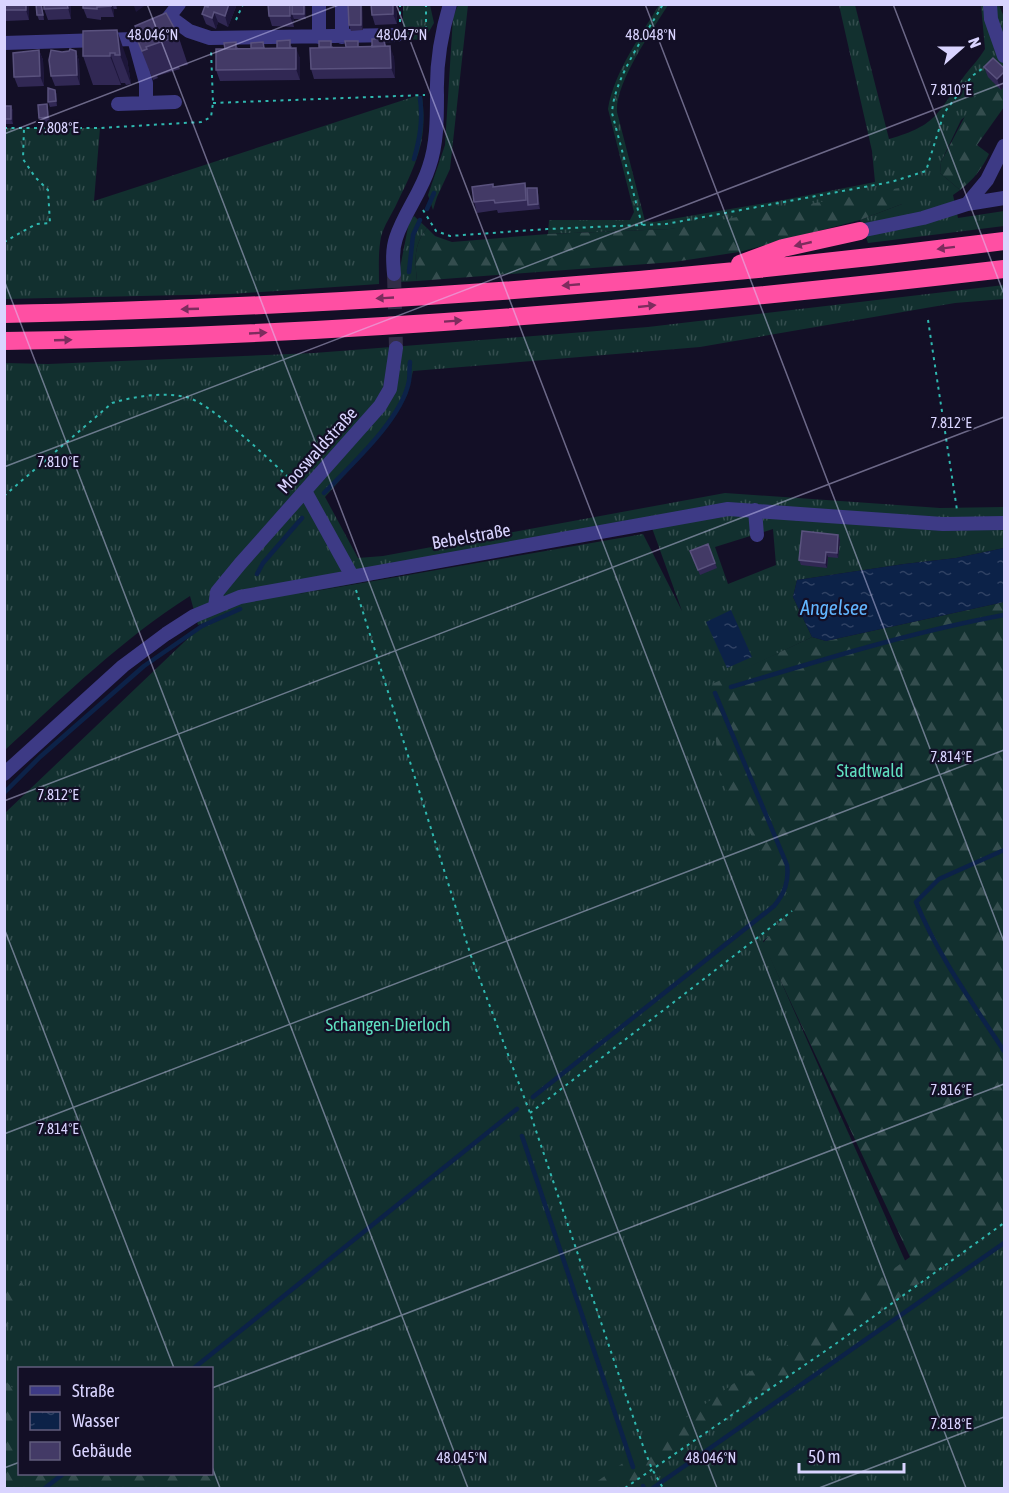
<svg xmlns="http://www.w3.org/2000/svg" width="1009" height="1493" viewBox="0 0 1009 1493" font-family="'Asap Condensed',sans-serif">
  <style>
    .grass { fill: url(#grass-tufts); fill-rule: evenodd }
    .forest { fill: url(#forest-firs) }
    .water { fill: url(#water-ripples) }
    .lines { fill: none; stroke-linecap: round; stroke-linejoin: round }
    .stream { stroke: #0c2248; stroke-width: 4.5 }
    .minor-tunnel { stroke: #312d47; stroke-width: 14; stroke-dasharray: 14 7; stroke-linecap: butt }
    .path { stroke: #2fb8b0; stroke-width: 2; stroke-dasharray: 3 4.5; stroke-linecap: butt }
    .minor { stroke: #3d3a85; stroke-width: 14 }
    .highway { stroke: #ff4fa3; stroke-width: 18 }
    .wall { fill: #312854 }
    .shaded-wall { fill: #1d163a }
    .building { fill: #433a66; stroke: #5a527e; stroke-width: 1.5 }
    .oneway { fill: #7d2c5e }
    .ticks { fill: none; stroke: #d9d4ff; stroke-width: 1.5; stroke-opacity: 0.45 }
    .labels { text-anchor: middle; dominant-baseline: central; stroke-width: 4.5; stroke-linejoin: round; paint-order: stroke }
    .street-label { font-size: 18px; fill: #d9d4ff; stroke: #130f26 }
    .park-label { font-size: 18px; fill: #5fe0c0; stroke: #130f26 }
    .water-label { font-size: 20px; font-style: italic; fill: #62b6ff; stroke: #130f26 }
    .ticks-label { font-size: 15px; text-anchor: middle; fill: #d9d4ff; stroke: #130f26; stroke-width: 4.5; stroke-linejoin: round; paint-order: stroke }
  </style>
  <defs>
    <pattern id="grass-tufts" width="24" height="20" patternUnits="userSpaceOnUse" patternTransform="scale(1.5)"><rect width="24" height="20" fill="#12302f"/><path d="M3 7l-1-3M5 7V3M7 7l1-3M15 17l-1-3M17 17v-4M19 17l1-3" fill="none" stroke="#344d4e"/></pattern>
    <pattern id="forest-firs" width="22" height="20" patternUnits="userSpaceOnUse" patternTransform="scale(1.5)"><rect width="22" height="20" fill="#12302f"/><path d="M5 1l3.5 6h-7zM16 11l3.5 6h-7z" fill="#344d4e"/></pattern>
    <pattern id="water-ripples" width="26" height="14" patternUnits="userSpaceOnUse" patternTransform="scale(1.5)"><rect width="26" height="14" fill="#0c2248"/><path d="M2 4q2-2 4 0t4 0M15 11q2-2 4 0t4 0" fill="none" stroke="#2f4163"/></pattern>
  </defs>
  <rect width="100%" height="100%" fill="#130f26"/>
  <path class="grass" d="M403 5H430L434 23 424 40 403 39Z
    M458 5H468L450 169 437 197 433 210 428 195 445 145 453 17Z
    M659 5H668C652 31 615 83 617 112L645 221 654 222 778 201 875 182 872 151 839 5H855L889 139C939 125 937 112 965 75 972 66 979 59 985 49L981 5H999L1004 17V85L961 120 941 162 940 173 960 190 953 195 958 218 1004 211V226L868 243 860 220 902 204 670 229 548 234 549 220H630L634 212 608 109C614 72 640 37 659 5Z
    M416 96H422C428 141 416 164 397 203 392 214 384 225 381 237 378 252 379 268 379 284L230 294 5 299V128H100L94 201Z
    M414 216 427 228C413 245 415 261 417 281L400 282 399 273 409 222Z
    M1004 285V299L955 303 700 347 413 371 407 395 384 431 325 497 358 558 383 556 725 493 940 508 1004 507V548L956 558 904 564 797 580 793 597 812 637 718 682 814 898 763 941 911 1274 1004 1208V1488H5V813L204 623 198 625 190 596C122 639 64 696 5 750V363L48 364 314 353 648 327ZM652 528 682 611 643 534 299 594ZM773 529 776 565 728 584 715 547ZM20 1368H212V1474H20Z"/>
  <path class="forest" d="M991 81 1004 85V107L977 145 989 154C982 169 973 180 960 190L940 173 941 162 975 97Z
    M899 188 902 204 860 220 739 252 674 262 417 281C415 261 413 245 427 228L435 236 452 242 548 234 670 229Z
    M1004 602V1223L834 1345 625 1488H588L910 1257 763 943 795 904 773 875 720 778 710 685 812 637 826 641Z
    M4 1270 30 1290 5 1329H4Z
    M4 1379 19 1395 20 1474H206L217 1488H5Z"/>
  <path class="water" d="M1004 548V602L826 641 812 637 793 597 797 580 904 564 956 558Z
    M731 610 752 657 727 668 706 622Z"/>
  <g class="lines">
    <path class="stream" d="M414 159C420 138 423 120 420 98
      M427 209 434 193
      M409 272 413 235 420 220
      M324 493C351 465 402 419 409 381 410 375 409 368 410 362
      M257 574 263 563 302 518
      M731 687C822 660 911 632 1004 615
      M4 793 40 757 144 666 202 626 240 609
      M1004 850 939 879 916 902C938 956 972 1002 1004 1051
      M533 1097 774 906C785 893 789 881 787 865L715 693
      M522 1136 633 1467
      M194 1368 517 1109
      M643 1486 644 1488
      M45 1488 63 1474
      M653 1488 1004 1243"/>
    <path class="minor-tunnel" d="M394 274 396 348"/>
    <path class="path" d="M400 4V23
      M426 4V29L428 32
      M236 20 243 4
      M213 103 425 95
      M4 128H100L201 122 211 117 213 103 211 50
      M423 210 436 231 450 236 547 229 666 224 891 182 926 171 944 113 972 76 986 66
      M642 225 612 113C614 77 646 35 663 4
      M4 242 36 224 50 223 48 190 35 177 23 159 24 128
      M928 320 957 510
      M4 496 112 403C135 396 163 392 186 397 212 403 272 463 295 483
      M356 590 471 956 530 1113 644 1449 652 1469 663 1488
      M530 1113 792 911
      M625 1488 834 1345 1004 1223"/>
    <path class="minor" d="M990 4 991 19 1004 56
      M170 17 189 31 210 38 397 35
      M319 37V4
      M342 37V4
      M134 39 146 83V103
      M4 43 134 39 165 22 179 4
      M118 104 175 102
      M967 204 1004 198
      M860 231 923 218 967 204 987 180 1004 146
      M394 274C393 262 392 250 396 238 404 213 421 193 429 167 437 144 437 119 437 95 436 64 441 34 450 4
      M305 491 352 576
      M755 510 757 535
      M215 607 217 592 240 564 380 406 390 389 396 348
      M4 774 123 666 166 634 194 616 240 597 728 509 943 524 1004 523"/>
    <path class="highway" d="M740 264 783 248 860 231
      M4 314C117 312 230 307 342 301 564 289 784 269 1004 241
      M4 341C339 336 672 308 1004 269"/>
  </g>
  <path class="wall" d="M4 4H29V20L6 21 4 18Z
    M36 4H42L44 20H39L37 15Z
    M71 4V19L48 20 44 9Z
    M83 4H116L117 9H114V17H101V20L87 18 83 8Z
    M199 4H237L228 27 218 22 216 29 206 24 202 14 205 7Z
    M268 4H305L306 19H294V27L272 26 269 16Z
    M362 4 363 30 351 31 349 25Z
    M396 4 397 24 375 25 372 15Z
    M83 31 127 59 131 84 126 85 125 83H121V85H93L83 56Z
    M135 34 178 35 188 65 179 66 180 69 157 76 158 78 153 80Z
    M386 44V46L394 57 395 78 314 79 311 69 319 47 333 46V47H372Z
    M292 46V48L300 58V80L220 81 216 70 225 49 238 47V49L277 48Z
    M39 50 43 60 44 86 18 87 14 77Z
    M76 51 79 61 80 85 55 86 51 76 62 52Z
    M984 67 1005 69V85L1001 90 988 77Z
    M55 90 57 95V106L50 107 48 102Z
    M47 104 48 109 50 123H41L39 118Z
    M4 106H11L13 111V124H5Z
    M493 184 494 187 527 188H537L538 193 540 209 498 213 497 210 477 213 474 202Z
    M838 535 840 540 838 558 828 557 827 568 801 565 799 560Z
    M708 544 717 568 700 575 690 551Z"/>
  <path class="shaded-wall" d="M26 4H29V20L26 10Z
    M67 4H71V19L68 8Z
    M110 4H112L114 9V17Z
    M137 4H147L136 12 134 6Z
    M229 4H237L228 27 225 16Z
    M290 4H294L292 14 294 19V27L290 16Z
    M304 4H305L306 7V19L304 14Z
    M361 4H362L363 30 361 25Z
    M393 4H396L397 24 393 14Z
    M214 12 218 22 216 29 212 18Z
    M117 30 127 59 131 84 120 55Z
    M390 46 394 57 395 78 391 68Z
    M296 48 300 58V80L296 69Z
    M39 50 43 60 44 86 40 76Z
    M76 51 79 61 80 85 77 75Z
    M110 53 121 83V85L110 56Z
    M4 68 6 74 5 92 4 91Z
    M1005 71V85L1001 90 997 79Z
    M55 90 57 95V106L56 101Z
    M47 104 48 109 50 123 48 117Z
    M11 106 13 111V124L11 119Z
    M537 188 538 193 540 209 538 204Z
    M838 535 840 540 838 558 837 553Z
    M826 552 828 557 827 568 825 563Z"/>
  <path class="building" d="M4 4H26V10H4Z
    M36 4H41L43 15H37Z
    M44 4H67L68 8 44 9Z
    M83 4H110L111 6 97 7V9L83 8Z
    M209 4H229L225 16 214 12 212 18 202 14 205 6 208 7Z
    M268 4H290V16H269Z
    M292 4H304V14H292Z
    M348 4H361V25H349Z
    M371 4H393V14L372 15Z
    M166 13 178 35 168 37 169 39 146 47 147 49 142 51 135 34 138 33 135 26Z
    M117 30 120 55H115V53H110V56H83V31Z
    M372 39H384L385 46 372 47Z
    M290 40V48H277V41Z
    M319 41H331V47H319Z
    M345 41H358V47H346Z
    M236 42V49H225L224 43Z
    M263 42 264 48H251V43Z
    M390 46 391 68 311 69 310 48Z
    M296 48V69L216 70V49Z
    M70 49 76 51 77 75 51 76 49 60 51 50 62 52 69 51Z
    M39 50 40 76 14 77 13 53Z
    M993 58 1005 69V71L997 79 984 67Z
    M48 88 55 90 56 101 48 102Z
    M47 104 48 117 39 118 38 105Z
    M4 106H11V119H4Z
    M525 183 526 200 495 203 494 200 474 202 472 187 493 184V187Z
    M527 188H537L538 204 528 205Z
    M802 531 838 535 837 553 826 552 825 563 799 560Z
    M708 544 715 563 698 570 690 551Z"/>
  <defs><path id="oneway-solid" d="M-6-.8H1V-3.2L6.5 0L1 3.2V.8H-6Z" transform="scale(1.5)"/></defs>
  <g class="oneway">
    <use href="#oneway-solid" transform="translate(803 244) rotate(167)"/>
    <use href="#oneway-solid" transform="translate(946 248) rotate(173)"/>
    <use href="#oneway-solid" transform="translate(571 285) rotate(175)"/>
    <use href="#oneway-solid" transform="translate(385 298) rotate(177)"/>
    <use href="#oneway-solid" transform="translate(647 306) rotate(-6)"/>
    <use href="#oneway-solid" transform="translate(190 309) rotate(178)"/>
    <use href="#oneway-solid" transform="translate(453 321) rotate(-4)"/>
    <use href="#oneway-solid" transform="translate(258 333) rotate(-3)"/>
    <use href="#oneway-solid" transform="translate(63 340) rotate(-2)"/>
  </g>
  <path class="ticks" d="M147 4 717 1488M396 4 966 1488M645 4 1004 942M893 4 1004 294M4 134 341 4M4 280 468 1488M4 467 1004 83M4 801 1004 417M4 928 174 1368M4 1134 1004 750M212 1388 1004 1084M212 1467 220 1488M4 1468 20 1462M819 1488 1004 1417"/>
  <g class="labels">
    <g class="street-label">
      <text transform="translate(317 450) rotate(-48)">Mooswaldstraße</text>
      <text transform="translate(471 536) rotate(-10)">Bebelstraße</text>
    </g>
    <g class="park-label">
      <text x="870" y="770">Stadtwald</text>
      <text x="388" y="1024">Schangen-Dierloch</text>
    </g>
    <g class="water-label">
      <text x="834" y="607">Angelsee</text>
    </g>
  </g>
  <g class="ticks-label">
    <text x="153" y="40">48.046°N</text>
    <text x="402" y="40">48.047°N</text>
    <text x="651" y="40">48.048°N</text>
    <text x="951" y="95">7.810°E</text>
    <text x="58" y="133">7.808°E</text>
    <text x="951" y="428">7.812°E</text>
    <text x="58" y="467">7.810°E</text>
    <text x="951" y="762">7.814°E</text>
    <text x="58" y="800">7.812°E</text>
    <text x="951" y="1095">7.816°E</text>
    <text x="58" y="1134">7.814°E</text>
    <text x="951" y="1429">7.818°E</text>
    <text x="462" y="1463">48.045°N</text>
    <text x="711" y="1463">48.046°N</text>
  </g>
  <rect width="1009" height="1493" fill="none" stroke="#d9d4ff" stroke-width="12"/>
  <rect x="18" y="1367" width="195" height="108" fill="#130f26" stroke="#625e7d" stroke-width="1.5"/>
  <rect x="30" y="1386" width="30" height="9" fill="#3d3a85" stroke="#625e7d" stroke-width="1.5"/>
  <text x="72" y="1397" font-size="18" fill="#d9d4ff">Straße</text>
  <rect x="30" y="1412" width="30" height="18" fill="url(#water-ripples)" stroke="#625e7d" stroke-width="1.5"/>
  <text x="72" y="1427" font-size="18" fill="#d9d4ff">Wasser</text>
  <rect x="30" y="1442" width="30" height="18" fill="#433a66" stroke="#625e7d" stroke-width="1.5"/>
  <text x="72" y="1457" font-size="18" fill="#d9d4ff">Gebäude</text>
  <g transform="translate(961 48) rotate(69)" stroke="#130f26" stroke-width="4.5" paint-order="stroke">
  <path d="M0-4.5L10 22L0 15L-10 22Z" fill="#d9d4ff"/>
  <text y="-9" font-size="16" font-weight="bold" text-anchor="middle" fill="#d9d4ff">N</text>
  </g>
  <path d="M799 1463v9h105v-9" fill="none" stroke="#d9d4ff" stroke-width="3"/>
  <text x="808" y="1463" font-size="18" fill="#d9d4ff" stroke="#130f26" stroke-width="4.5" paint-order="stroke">50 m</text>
</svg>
